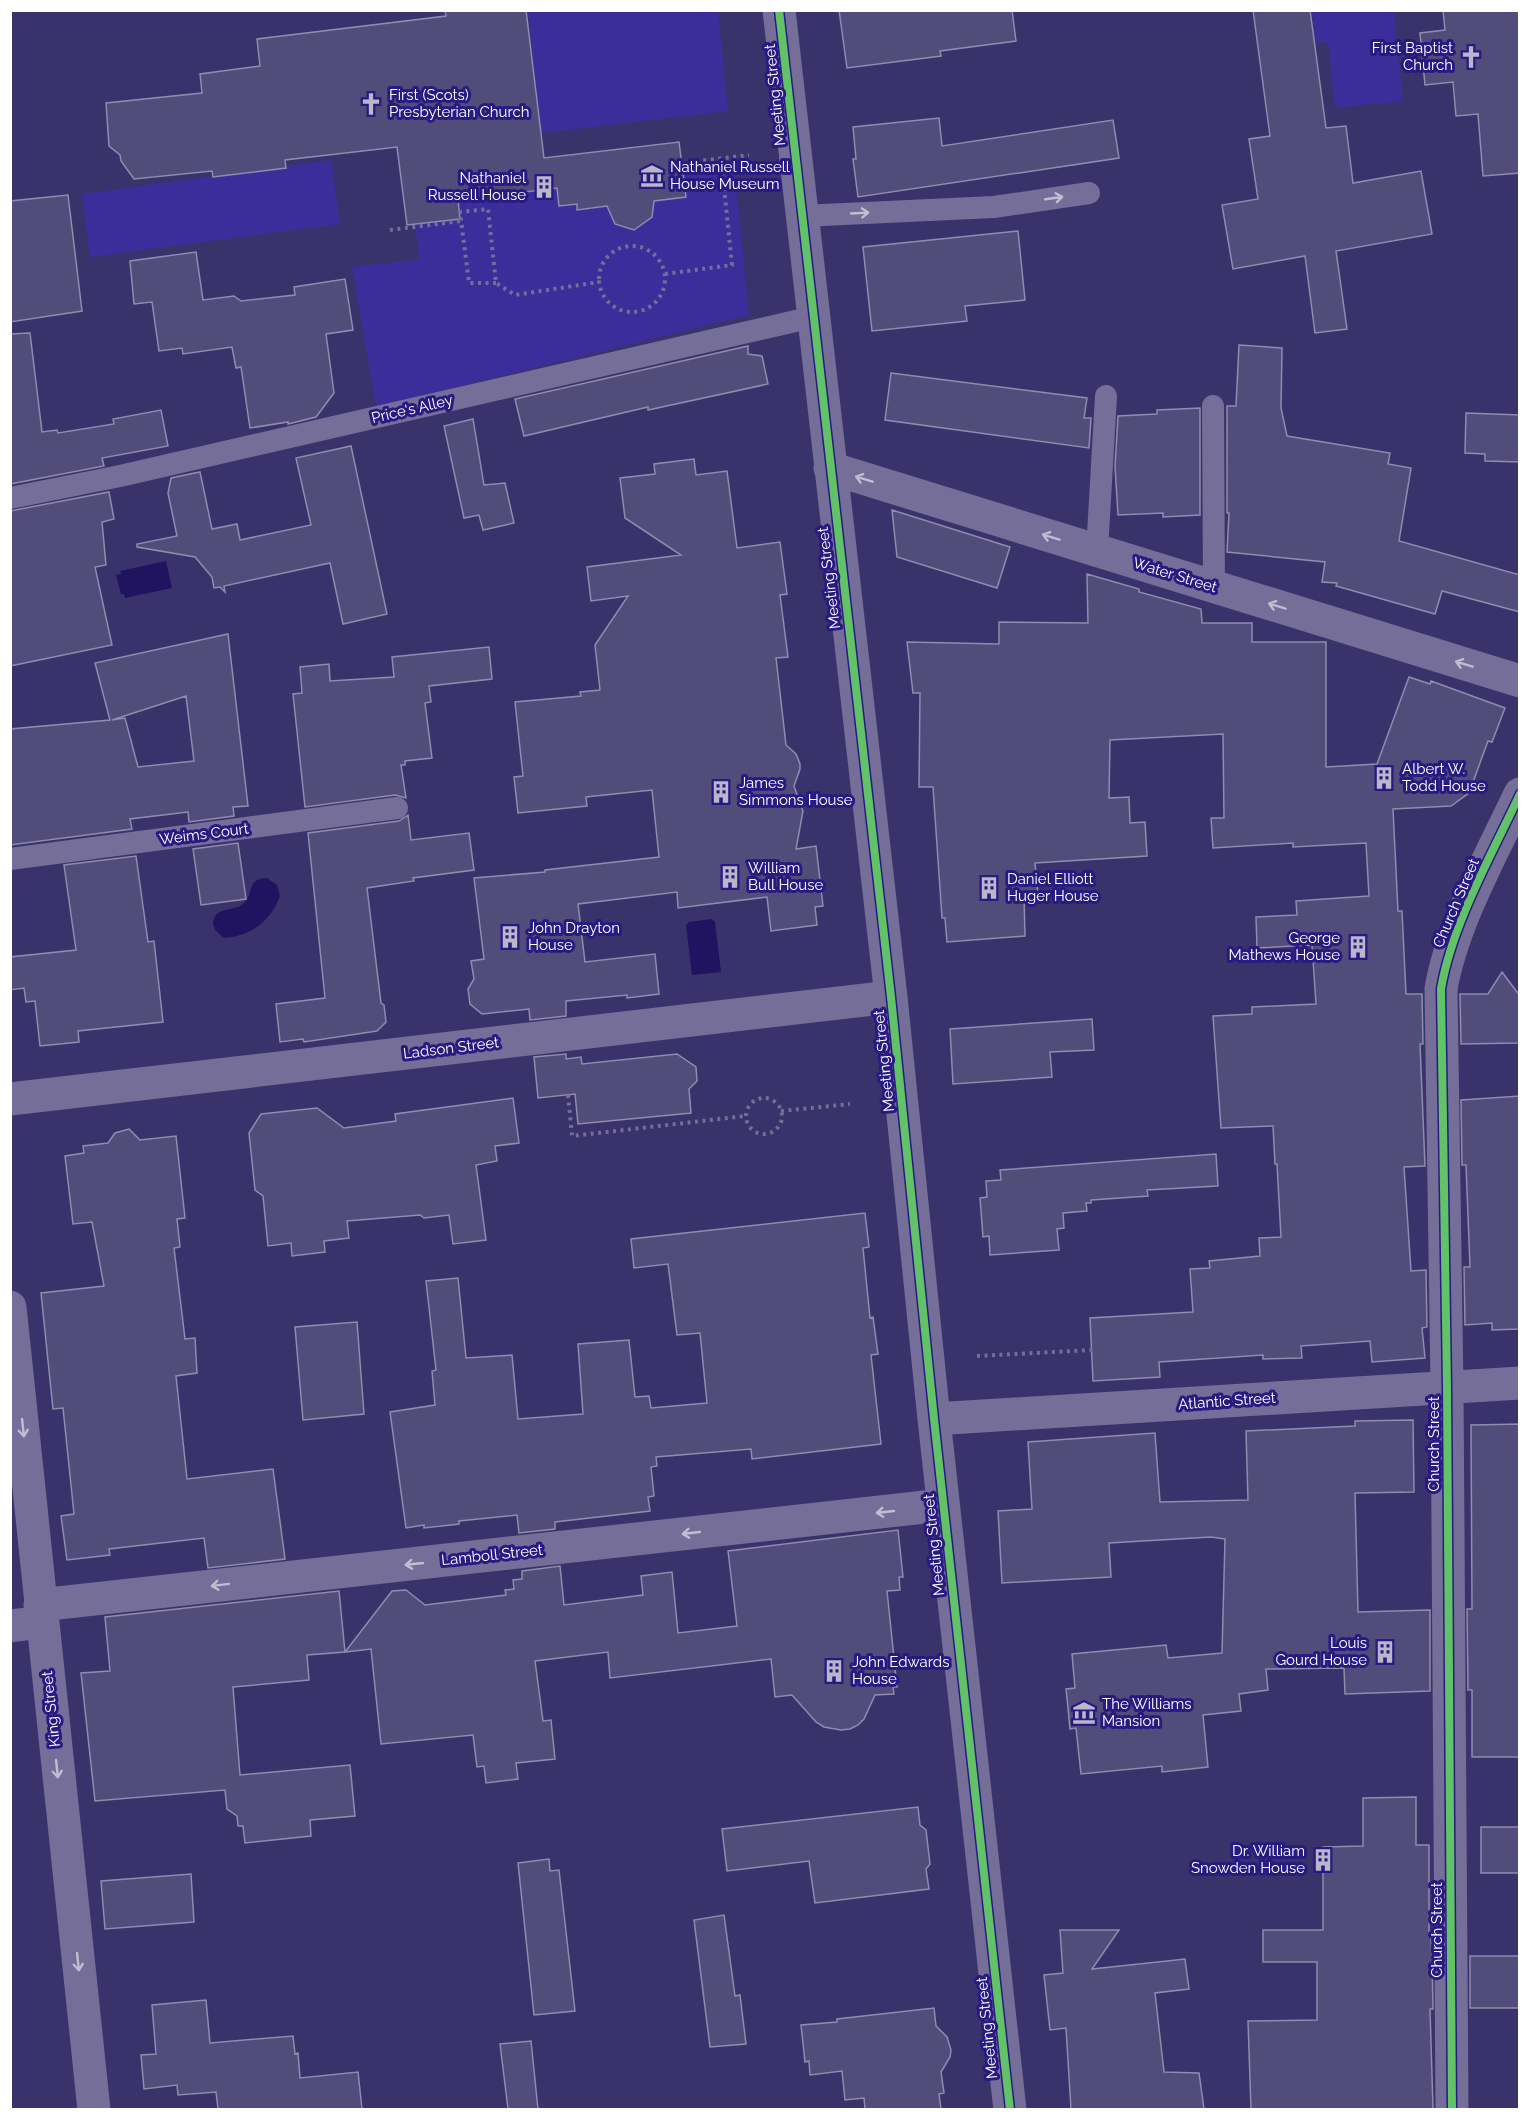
<svg xmlns="http://www.w3.org/2000/svg" width="1530" height="2120" viewBox="0 0 1530 2120" font-family="Raleway,sans-serif">
  <style>
    .green { fill: #3c2e9a }
    .water { fill: #201461 }
    .building { fill: #524c7a; stroke: #908baf; stroke-width: 1.5; fill-rule: evenodd }
    .lines { fill: none; stroke-linecap: round; stroke-linejoin: round }
    .path { stroke: #746e98; stroke-width: 4; stroke-dasharray: 3 4.5; stroke-linecap: butt }
    .service { stroke: #746e98; stroke-width: 22 }
    .minor { stroke: #746e98; stroke-width: 33 }
    .cycleway-casing { stroke: #291a82; stroke-width: 11 }
    .cycleway { stroke: #61c268; stroke-width: 8 }
    .oneway { stroke: #c0bed1 }
    .labels { text-anchor: middle; dominant-baseline: central; stroke-width: 6; stroke-linejoin: round; paint-order: stroke }
    .poi-label { font-size: 15px; fill: #fff; stroke: #291a82; text-anchor: start }
    .street-label { font-size: 15px; fill: #fff; stroke: #291a82 }
  </style>
  <rect width="100%" height="100%" fill="#3a326a"/>
  <path class="green" d="M528 11H718L728 111 541 133Z
    M1312 11H1394L1403 101 1335 108 1328 42 1315 43Z
    M331 160 340 224 90 257 82 194Z
    M734 165 749 315 376 407 352 267 419 259 415 224 460 219 458 200 557 188 559 206 577 204 578 210 607 206 615 224 634 230 652 217 654 201 685 197 682 168Z"/>
  <path class="water" d="M166 561 172 588 125 598 124 594H121L116 575 121 574 120 571Z
    M267 878 277 885 280 896C272 920 250 937 224 938L215 930 213 923C216 905 231 913 243 904 255 894 245 879 267 878Z
    M711 919 715 922 721 972 692 975 686 925 689 922Z"/>
  <path class="building" d="M445 10H526L544 158 679 142 686 197 654 201 652 217 634 230 615 224 607 206 577 210V204L559 206 557 188 458 200 460 219 407 225 397 147 285 160 286 168 213 177 212 171 134 179 121 161 120 155 109 146 106 103 202 93 200 74 260 66 257 39 446 16Z
    M839 10H1012L1016 41 940 51 941 56 847 68Z
    M1253 10H1310L1326 128 1346 126 1353 183 1421 171 1432 234 1336 251 1347 329 1315 333 1305 256 1233 269 1222 205 1258 199 1249 139 1270 136Z
    M1443 10H1520V173L1483 176 1478 114 1456 116 1453 82 1425 85 1420 33 1445 30Z
    M939 118 942 146 1113 120 1119 158 858 197 853 159H856L853 127Z
    M68 195 82 311 10 322V201Z
    M1018 231 1025 300 965 306 967 321 872 331 863 247Z
    M196 252 203 300 234 296 241 301 295 295 294 287 345 279 353 330 326 334 334 393 316 417 288 424V422L250 428 241 367 236 368 232 347 183 354 182 348 159 351 152 302 134 304 130 261Z
    M30 333 42 432 57 430 58 433 114 424 113 419 161 410 168 446 102 458 104 466 10 484V334Z
    M1239 345 1282 348 1281 408 1287 436 1390 453 1388 464 1411 468 1399 541 1520 575V612L1442 591 1435 614 1336 586 1337 583 1322 582 1325 562 1227 552 1229 513H1227V406H1236Z
    M748 346V354L762 356 768 384 648 410V407L524 436 515 399Z
    M891 373 1087 398 1084 418H1091L1089 448 885 420Z
    M1200 408V515L1163 517V513L1118 515 1115 466 1118 416 1157 414V410Z
    M1466 413 1520 415V462L1485 461V454L1465 453Z
    M473 419 484 485 505 483 514 523 483 530 479 515 464 518 444 426Z
    M351 446 387 614 343 624 330 563 224 586 225 592 220 587 214 588 212 577 195 557 137 547V544L177 536 168 493 171 478 200 472 212 529 237 524 240 540 311 525 296 458Z
    M694 459 696 475 727 471 737 548 780 542 787 594 780 595 788 657 776 658 786 745 796 754 800 764V769L794 786 803 811 796 849 816 846 823 906 815 907 817 925 771 931 767 897 678 908 677 892 578 904 585 962 655 954 659 994 627 998V995L566 1001V1016L530 1020 529 1009 482 1014 470 1004 468 989 474 979 471 961 484 959 474 878 545 872V870L659 857 652 790 586 797 587 806 518 813 514 777 523 776 515 702 581 696 580 692 600 690 595 645 628 596 591 601 587 567 681 555 625 518 620 478 655 474 654 464Z
    M109 492 114 519 102 522 106 565 95 567 112 645 10 666V511Z
    M892 510 1010 547 997 588 897 557Z
    M1087 574 1139 589V592L1201 609 1202 623H1252V642H1326V767L1377 764 1409 677 1430 684 1431 681 1505 708 1492 742 1488 741 1469 793 1451 806 1393 809 1398 911H1402L1406 994H1422L1423 1044H1420L1425 1166 1404 1167 1411 1271 1426 1270 1427 1327 1422 1328 1425 1358 1372 1362 1370 1341 1301 1346 1302 1358 1263 1359V1355L1159 1362 1160 1377 1093 1381 1090 1318 1193 1312 1190 1269 1210 1268 1209 1261 1260 1256 1259 1238 1281 1237 1277 1164H1275L1273 1126 1221 1128 1213 1016 1252 1014V1007L1316 1004 1312 945 1257 948 1256 917 1297 915 1296 901 1369 896 1366 843 1293 847V843L1213 848 1211 818H1224L1223 734 1110 740 1109 798 1129 797 1130 823 1145 822 1147 856 1035 863 1038 895 1024 896 1025 936 947 942 945 918H942L933 787H919L920 693H913L907 642 999 644V622L1088 623Z
    M228 634 248 806 233 807 234 816 189 822 188 812 130 819 132 829 10 845V729L110 720 95 663ZM186 696 194 761 138 767 125 718 112 720Z
    M489 647 492 679 429 686 431 702 425 703 432 758 405 761V765H401L406 798 395 795 305 807 293 694 302 693 300 667 329 664 330 681 394 677 392 657Z
    M408 815 411 840 469 833 474 870 413 878 414 881 367 888 381 1003 384 1005 386 1022 377 1031 304 1042 303 1039 280 1042 276 1004 325 998 308 833 399 821Z
    M238 843 246 899 201 905 193 849Z
    M136 856 148 942 154 941 163 1022 78 1031 79 1042 40 1046 35 1001 26 1002 24 988 10 990V957L76 950 64 865Z
    M1502 972 1520 996V1043L1461 1044 1460 994H1488Z
    M1092 1019 1094 1050 1050 1052 1052 1077 953 1084 950 1029Z
    M566 1054V1059L581 1057 582 1064 677 1054 696 1067 697 1081 689 1089 691 1113 578 1124 575 1094 538 1098 534 1057Z
    M1520 1096V1329L1492 1330V1323L1465 1325 1464 1267H1470L1466 1165H1462L1461 1100Z
    M513 1098 519 1143 495 1146 497 1161 476 1165 486 1240 453 1244 449 1215 424 1218 420 1215 347 1221 349 1238 324 1241 325 1252 292 1256 291 1243 268 1246 263 1196 255 1190 249 1133 261 1114 317 1108 344 1128 396 1121 395 1114Z
    M129 1129 140 1140 176 1136 185 1218 177 1219 180 1247 174 1248 185 1339 195 1338 197 1373 176 1376 187 1479 273 1469 285 1559 208 1568 204 1538 109 1549 110 1555 67 1560 61 1516 74 1514 63 1408 53 1409 41 1293 104 1286 92 1222 73 1224 65 1156 84 1153 83 1146 108 1143 115 1133Z
    M1216 1154 1218 1186 1147 1190 1148 1196 1091 1200V1203H1086L1087 1211 1063 1213 1064 1228 1057 1229 1059 1250 990 1255 989 1236 983 1237 980 1198 987 1197 986 1181 1001 1180 1000 1170Z
    M865 1213 869 1247 863 1248 870 1318 873 1317 878 1354 871 1355 881 1444 752 1459 751 1449 656 1457 657 1466 651 1467 654 1496 648 1497 650 1511 555 1522V1529L519 1533 517 1515 459 1521V1524L424 1528V1525L406 1528 390 1412 435 1405 432 1371 436 1370 426 1281 458 1278 466 1358 512 1355 518 1419 583 1414 578 1344 629 1340 635 1397 649 1396 651 1408 707 1403 700 1333 677 1335 668 1264 634 1268 631 1239Z
    M357 1322 364 1414 303 1420 295 1327Z
    M1413 1420 1414 1492 1355 1493 1358 1612 1430 1610V1691L1345 1694 1344 1668 1266 1669 1268 1690 1239 1694 1241 1711 1203 1715 1208 1767 1162 1772V1766L1081 1774 1076 1728 1070 1729 1067 1698 1066 1689 1075 1688 1072 1654 1166 1645 1168 1658 1222 1653 1225 1539 1211 1537 1109 1543 1111 1577 1002 1583 998 1511 1032 1509 1028 1442 1155 1433 1160 1502 1248 1500 1246 1431 1355 1426V1421Z
    M1520 1424V1757H1472V1690H1468L1467 1609H1472L1471 1425Z
    M898 1530 903 1577H899L900 1590 887 1591 897 1687H893L894 1694 875 1695 864 1719 858 1725 850 1729 841 1730 824 1727 816 1722 792 1695 775 1697 771 1659 610 1678 608 1652 535 1661 543 1721 551 1720 555 1759 516 1763 518 1779 486 1783 484 1766 477 1767 473 1735 381 1744 371 1649 345 1652 392 1591 406 1590 425 1605 506 1595 505 1590 514 1589 513 1580 522 1579V1571L560 1566 564 1605 643 1595 641 1576 672 1572 678 1633 737 1626 728 1551Z
    M339 1591 345 1652 307 1655 309 1680 233 1687 240 1775 350 1765 355 1816 310 1820 311 1836 245 1843 243 1826H238L237 1816 227 1809 225 1790 95 1801 81 1673 110 1671 105 1617Z
    M1416 1797V1845H1429V1937H1431L1432 1957 1433 2009H1430L1433 2109H1251L1248 2021 1317 2020V1962H1263V1930H1323V1847L1363 1846V1798Z
    M918 1807 920 1825 926 1830 930 1864 926 1869 929 1889 815 1903 809 1861 727 1871 722 1829Z
    M1481 1827H1520V1873H1481Z
    M549 1859 550 1871 559 1870 575 2011 534 2015 518 1863Z
    M191 1874 194 1922 105 1929 101 1881Z
    M724 1915 735 1996 740 1995 746 2044 710 2047 694 1920Z
    M1060 1930H1119L1092 1969 1185 1959 1189 1989 1155 1993 1164 2072 1199 2073 1204 2109H1071L1066 2028 1050 2030 1044 1975 1063 1973Z
    M1470 1956H1520V2008H1470Z
    M206 2000 210 2043 293 2036 295 2054 298 2053 300 2078 358 2072 362 2109H218L216 2092 178 2095 177 2085 144 2089 141 2055 156 2054 152 2005Z
    M934 2008 936 2026 947 2037 951 2050 950 2057 941 2072 944 2093 939 2094 941 2109H865L864 2098 845 2100 842 2071 810 2075 809 2061 805 2062 801 2025 837 2022V2019Z
    M531 2041 538 2109H508L500 2044Z"/>
  <g class="lines">
    <path class="path" d="M681 163 749 155
      M390 230 461 221
      M599 279a33 33 0 1 1 66 0a33 33 0 1 1-66 0Z
      M665 274 732 265 721 158
      M496 283H469L460 212 488 209 496 283 515 295 599 282
      M568 1095 572 1136 745 1116
      M746 1116a18 18 0 1 1 36 0a18 18 0 1 1-36 0Z
      M781 1111 850 1104
      M977 1356 1092 1350"/>
    <path class="service" d="M801 216 994 207 1089 193
      M1213 406 1214 587
      M10 498 120 476 813 317
      M1097 551 1106 396
      M10 859 397 808"/>
    <path class="minor" d="M779 10 891 997 934 1419 1010 2110
      M830 468 1520 681
      M10 1099 891 997
      M10 1307 94 2110
      M934 1419 1520 1383
      M40 1605 943 1505
      M10 1626 42 1622
      M1452 2110 1447 1387 1441 989C1452 924 1492 854 1520 794"/>
    <g class="cycleway-casing">
      <path id="cycleway" d="M779 10 891 997 934 1419 1010 2110
        M1452 2110 1447 1387 1441 989C1452 924 1492 854 1520 794"/>
    </g>
    <use href="#cycleway" class="cycleway"/>
  </g>
  <defs><path id="oneway-shaft" d="M-6 0H5M1.5-3L5.5 0L1.5 3" fill="none" stroke-width="1.6" stroke-linecap="round" stroke-linejoin="round" transform="scale(1.5)"/></defs>
  <g class="oneway">
    <use href="#oneway-shaft" transform="translate(1054 198) rotate(-8)"/>
    <use href="#oneway-shaft" transform="translate(860 213) rotate(-3)"/>
    <use href="#oneway-shaft" transform="translate(864 479) rotate(-163)"/>
    <use href="#oneway-shaft" transform="translate(1051 537) rotate(-163)"/>
    <use href="#oneway-shaft" transform="translate(1277 606) rotate(-163)"/>
    <use href="#oneway-shaft" transform="translate(1464 664) rotate(-163)"/>
    <use href="#oneway-shaft" transform="translate(23 1428) rotate(84)"/>
    <use href="#oneway-shaft" transform="translate(885 1512) rotate(174)"/>
    <use href="#oneway-shaft" transform="translate(691 1533) rotate(174)"/>
    <use href="#oneway-shaft" transform="translate(414 1564) rotate(174)"/>
    <use href="#oneway-shaft" transform="translate(220 1585) rotate(173)"/>
    <use href="#oneway-shaft" transform="translate(57 1769) rotate(84)"/>
    <use href="#oneway-shaft" transform="translate(78 1962) rotate(84)"/>
  </g>
  <defs>
    <g id="church-bare" transform="scale(1.8)"><path d="M-1.2-6h2.4v3.5h3.3v2.4h-3.3V6h-2.4V-.1h-3.3v-2.4h3.3Z" fill="#bab7cb" stroke="#291a82" stroke-width="2.5" paint-order="stroke"/></g>
    <g id="museum-bare" transform="scale(1.8)"><path d="M0-6L6-3V-2H-6V-3ZM-5-1h2V3h-2ZM-1-1h2V3h-2ZM3-1h2V3H3ZM-6 4H6V6H-6Z" fill="#bab7cb" stroke="#291a82" stroke-width="2.5" paint-order="stroke"/></g>
    <g id="building-bare" transform="scale(1.8)"><path d="M-4-6H4V6H1V3H-1V6H-4ZM-2.5-4.3h1.7v1.8h-1.7ZM.8-4.3h1.7v1.8H.8ZM-2.5-1h1.7V.8h-1.7ZM.8-1h1.7V.8H.8Z" fill="#bab7cb" stroke="#291a82" stroke-width="2.5" paint-order="stroke"/></g>
  </defs>
  <g fill-rule="evenodd">
    <use href="#church-bare" x="1471" y="57"/>
    <use href="#church-bare" x="371" y="104"/>
    <use href="#museum-bare" x="652" y="176"/>
    <use href="#building-bare" x="544" y="187"/>
    <use href="#building-bare" x="1384" y="778"/>
    <use href="#building-bare" x="721" y="792"/>
    <use href="#building-bare" x="730" y="877"/>
    <use href="#building-bare" x="989" y="888"/>
    <use href="#building-bare" x="510" y="937"/>
    <use href="#building-bare" x="1358" y="947"/>
    <use href="#building-bare" x="1385" y="1652"/>
    <use href="#building-bare" x="834" y="1671"/>
    <use href="#museum-bare" x="1084" y="1713"/>
    <use href="#building-bare" x="1323" y="1860"/>
  </g>
  <g class="labels">
    <g class="poi-label">
      <text x="1453" y="48" text-anchor="end">First Baptist<tspan x="1453" dy="17">Church</tspan></text>
      <text x="389" y="95">First (Scots)<tspan x="389" dy="17">Presbyterian Church</tspan></text>
      <text x="670" y="167">Nathaniel Russell<tspan x="670" dy="17">House Museum</tspan></text>
      <text x="526" y="178" text-anchor="end">Nathaniel<tspan x="526" dy="17">Russell House</tspan></text>
      <text x="1402" y="769">Albert W.<tspan x="1402" dy="17">Todd House</tspan></text>
      <text x="739" y="783">James<tspan x="739" dy="17">Simmons House</tspan></text>
      <text x="748" y="868">William<tspan x="748" dy="17">Bull House</tspan></text>
      <text x="1007" y="879">Daniel Elliott<tspan x="1007" dy="17">Huger House</tspan></text>
      <text x="528" y="928">John Drayton<tspan x="528" dy="17">House</tspan></text>
      <text x="1340" y="938" text-anchor="end">George<tspan x="1340" dy="17">Mathews House</tspan></text>
      <text x="1367" y="1643" text-anchor="end">Louis<tspan x="1367" dy="17">Gourd House</tspan></text>
      <text x="852" y="1662">John Edwards<tspan x="852" dy="17">House</tspan></text>
      <text x="1102" y="1704">The Williams<tspan x="1102" dy="17">Mansion</tspan></text>
      <text x="1305" y="1851" text-anchor="end">Dr. William<tspan x="1305" dy="17">Snowden House</tspan></text>
    </g>
    <g class="street-label">
      <text transform="translate(775 95) rotate(-96)">Meeting Street</text>
      <text transform="translate(412 409) rotate(-13)">Price's Alley</text>
      <text transform="translate(1175 575) rotate(17)">Water Street</text>
      <text transform="translate(829 578) rotate(-97)">Meeting Street</text>
      <text transform="translate(204 834) rotate(-7)">Weims Court</text>
      <text transform="translate(1456 903) rotate(-67)">Church Street</text>
      <text transform="translate(451 1048) rotate(-7)">Ladson Street</text>
      <text transform="translate(884 1061) rotate(-96)">Meeting Street</text>
      <text transform="translate(1227 1401) rotate(-4)">Atlantic Street</text>
      <text transform="translate(1434 1444) rotate(-90)">Church Street</text>
      <text transform="translate(934 1545) rotate(-96)">Meeting Street</text>
      <text transform="translate(492 1555) rotate(-6)">Lamboll Street</text>
      <text transform="translate(51 1709) rotate(-96)">King Street</text>
      <text transform="translate(1437 1930) rotate(-90)">Church Street</text>
      <text transform="translate(987 2028) rotate(-96)">Meeting Street</text>
    </g>
  </g>
  <rect width="1530" height="2120" fill="none" stroke="#ffffff" stroke-width="24"/>
</svg>
